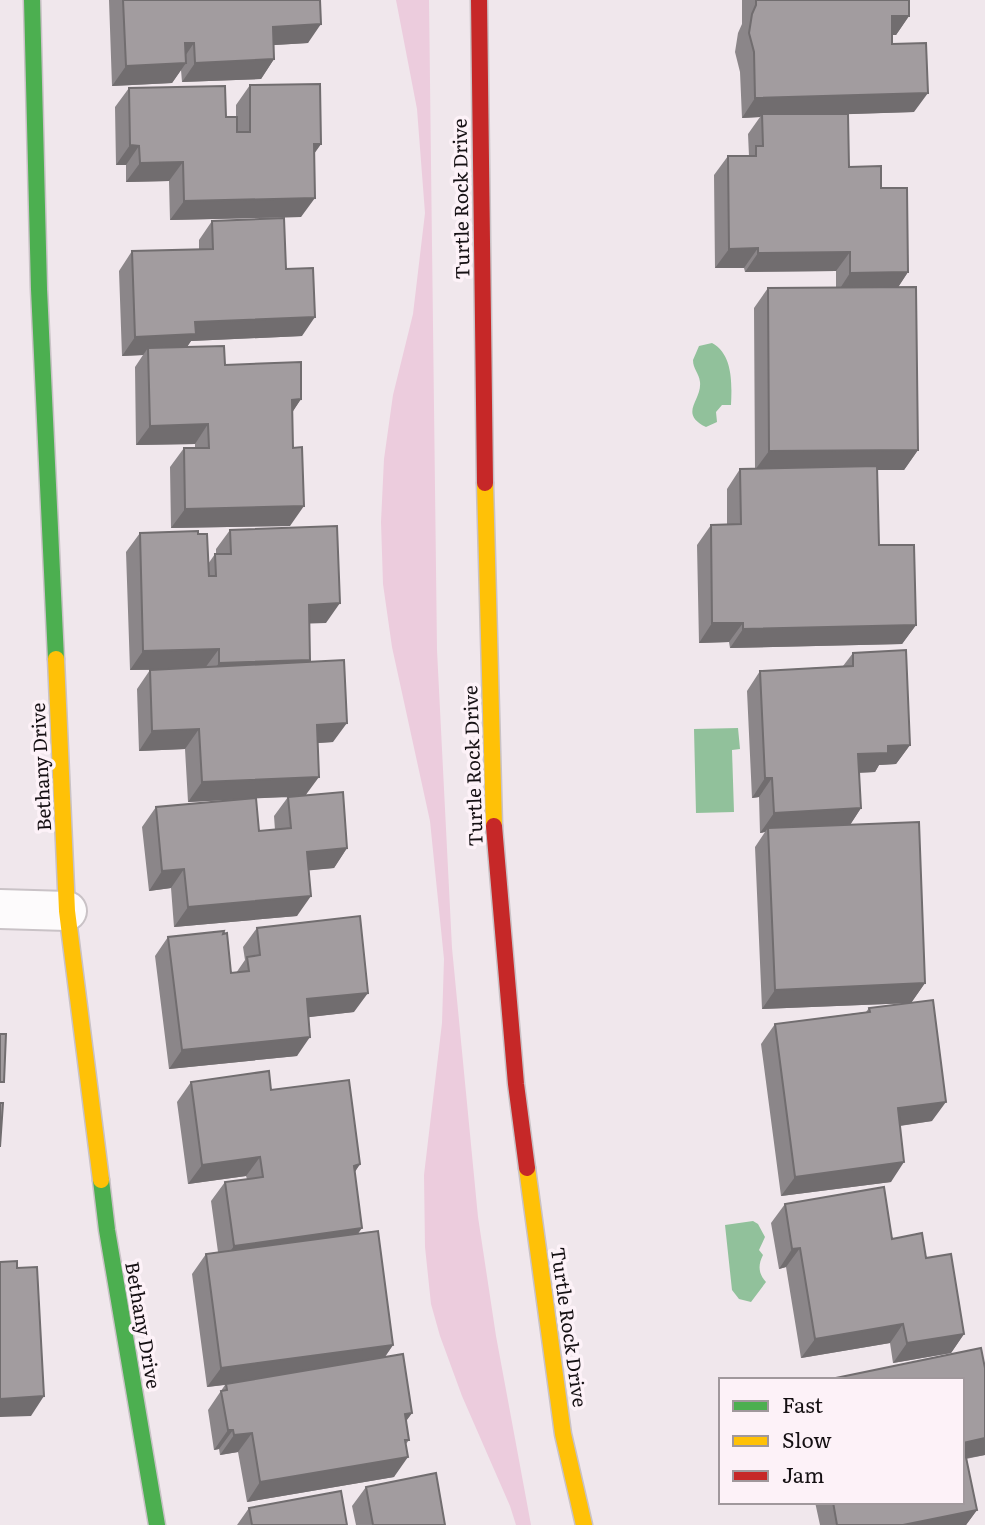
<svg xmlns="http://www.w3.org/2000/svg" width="985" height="1525" viewBox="0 0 985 1525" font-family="Literata,serif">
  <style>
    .green { fill: #ecccdd }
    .water { fill: #91c19b }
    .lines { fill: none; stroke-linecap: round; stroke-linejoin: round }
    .street-casing { stroke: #c9c2c6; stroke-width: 42 }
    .fast-casing { stroke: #c9c2c6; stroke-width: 19 }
    .slow-casing { stroke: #c9c2c6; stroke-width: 19 }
    .jam-casing { stroke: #c9c2c6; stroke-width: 19 }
    .street { stroke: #fdfbfc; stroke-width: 38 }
    .fast { stroke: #4caf50; stroke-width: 16 }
    .slow { stroke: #ffc107; stroke-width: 16 }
    .jam { stroke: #c62828; stroke-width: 16 }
    .wall { fill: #8b8689; fill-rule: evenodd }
    .shaded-wall { fill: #716d6f }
    .building { fill: #a29c9f; stroke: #716d6f; stroke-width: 2 }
    .labels { text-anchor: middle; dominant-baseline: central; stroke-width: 7; stroke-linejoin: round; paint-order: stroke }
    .street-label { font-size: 19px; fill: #151013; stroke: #fdf2f8 }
  </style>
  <rect width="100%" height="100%" fill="#f0e7ec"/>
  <path class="green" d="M396 0H429L437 650 452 948 478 1217 496 1336 531 1525H516L510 1506 462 1396 440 1336 431 1304 425 1247 424 1175 442 1023 444 959 430 821 392 647 383 584 381 522 384 459 393 395 413 314 425 213 417 109Z"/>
  <path class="water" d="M712 343C733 354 732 384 731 405H722L716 412 717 422 706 427C678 413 702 401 700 382 699 373 693 369 693 360L699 346Z
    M738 728 740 749 732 750 734 812 696 813 694 729Z
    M753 1221 758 1224 765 1237 759 1250 763 1255C758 1265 758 1273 766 1282L751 1302 739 1299 732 1290 725 1225Z"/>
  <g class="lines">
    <g class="street-casing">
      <path id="street" d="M0 909 67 911"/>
    </g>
    <g class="fast-casing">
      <path id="fast" d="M32 0 39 289 56 659
        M101 1180 107 1230 157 1525"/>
    </g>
    <g class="slow-casing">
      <path id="slow" d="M485 483 494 826
        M56 659 67 911 101 1180
        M527 1168 563 1434 584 1525"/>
    </g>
    <g class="jam-casing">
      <path id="jam" d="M479 0 485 483
        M494 826 516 1084 527 1168"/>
    </g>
    <use href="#street" class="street"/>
    <use href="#fast" class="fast"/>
    <use href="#slow" class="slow"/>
    <use href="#jam" class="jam"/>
  </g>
  <path class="wall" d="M109 0H320L308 43 274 45V59L261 79 182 82 181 70 172 83 112 86Z
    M742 0H909V16L896 35H892V44L914 112 848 114 849 167 881 188 908 272 898 287 918 450 904 470H877L879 545 916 625 902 644 730 648 729 642 699 643 697 545 711 525H727V489L740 469H755L754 308 768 288H836V271L745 272 744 268H715L714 175 728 156H749L748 134 760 117 742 118 740 72 735 52 738 33 742 24Z
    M250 85 321 144 314 154 301 217 170 220 169 181 126 182V165H116L115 107 129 88 226 117H236V105Z
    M212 221 286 269 302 336 191 341 187 347 301 399 292 412 290 526 171 528 170 467 184 448H195V444L136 445 135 367 143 355 122 356 119 271 132 251 199 249V240Z
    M230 530 326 623H309V662L333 742 317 743 306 795 347 848 334 868 308 870 297 916 174 927 171 888 149 891 142 827 156 807 248 799 188 802 185 749 139 751 137 689 150 670H130L126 552 140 533 198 534 208 564 215 554H216V549ZM288 797 274 816 275 830 259 831 256 798 290 797Z
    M853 653 910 745 896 764 879 765 875 772 859 773 861 808 850 825 925 983 911 1003 762 1009 755 847 765 832 760 833 759 797 752 798 747 691 760 671 843 666Z
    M257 928 354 1012 308 1017 297 1056 169 1069 155 956 168 937 223 934 231 973H236L245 960 243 947Z
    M869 1008 932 1121 900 1126 891 1182 781 1196 761 1044 775 1024 866 1012Z
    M191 1082 271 1090 360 1164 354 1173 358 1234 393 1345 385 1357 412 1413 406 1421 409 1440 406 1444 394 1477 247 1502 238 1452 220 1455 219 1449 214 1450 208 1410 225 1385 207 1387 192 1274 206 1254 218 1252 211 1201 225 1182 247 1179 246 1176 188 1184 177 1102Z
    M785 1204 892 1239 926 1258 964 1334 951 1353 893 1363 890 1343 801 1358 786 1267 779 1269 771 1223Z
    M962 1380 985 1455 966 1459 977 1510 966 1525H820L815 1502H962Z
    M366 1487 445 1525H356L352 1506Z
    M249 1508 347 1525H237Z"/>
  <path class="shaded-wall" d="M892 16H909L896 35H878Z
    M321 24 308 43 259 46 273 27Z
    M185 43H194L181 62Z
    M274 59 261 79 182 82 195 63Z
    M186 63 172 83 112 86 126 66Z
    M928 93 914 112 762 117V114L760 117 742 118 755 98Z
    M314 144H321L307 163Z
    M130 145 139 146 126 165H116Z
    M183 162 169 181 126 182 140 163Z
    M315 198 301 217 170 220 184 201Z
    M758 248 744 268H715L729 249Z
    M850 252 836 271 745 272 758 253Z
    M908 272 895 292 837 293 850 273Z
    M315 317 302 336 191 341 182 354 148 348 143 355 122 356 135 337 195 322Z
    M301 399 288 419 292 400Z
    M208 424 195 444 136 445 150 426Z
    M918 450 904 470H755L769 451Z
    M304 506 290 526 171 528 185 509Z
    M340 603 326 623 295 624 309 605Z
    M712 623H743L729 642 699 643Z
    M916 625 902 644 730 648 743 629Z
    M219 649 205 668 130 670 143 651Z
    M310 660 297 679 205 682 219 663Z
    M347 723 333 742 303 744 317 725Z
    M199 729 185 749 139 751 152 731Z
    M910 745 896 764 879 765 875 772 845 773 858 754 888 746Z
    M319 777 305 796 188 802 202 782Z
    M765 778H772L759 797 752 798Z
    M861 808 848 828H768L765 832 760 833 774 813Z
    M347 848 334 868 293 872 307 852Z
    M184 869 171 888 149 891 162 871Z
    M311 896 297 916 174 927 188 907Z
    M925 983 911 1003 762 1009 775 990Z
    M368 993 354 1012 293 1019 307 999Z
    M310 1037 297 1056 169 1069 182 1050Z
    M946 1102 932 1121 884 1128 898 1108Z
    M260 1157 246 1176 188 1184 202 1165Z
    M904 1162 891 1182 781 1196 795 1177Z
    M360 1164 347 1184 354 1166Z
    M362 1228 348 1248 220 1265 234 1246Z
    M800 1248 786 1267 779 1269 792 1249Z
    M903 1324 890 1343 801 1358 815 1339Z
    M964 1334 951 1353 893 1363 907 1343Z
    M393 1345 379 1365 207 1387 221 1368Z
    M44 1396 31 1416 0 1417V1399Z
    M412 1413 398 1432 405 1414Z
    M228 1430H233L219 1449 214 1450Z
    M252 1433 238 1452 220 1455 234 1435Z
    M985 1438V1455L962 1459 963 1443Z
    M408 1457 394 1477 247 1502 260 1482Z
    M977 1510 966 1525H903Z"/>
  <path class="building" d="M123 0H320L321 24 273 27 274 59 195 63 194 43H185L186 63 126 66Z
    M756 0H909V16H892V44L926 43 928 93 755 98 754 52 749 33 752 14 756 5Z
    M320 84 321 144H314L315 198 184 201 183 162 140 163 139 146 130 145 129 88 225 86 226 117H237V132H250V85Z
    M762 114H848L849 167 881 166V188H907L908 272 850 273V252L758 253V248L729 249 728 156H756V146H763Z
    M284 218 286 269 313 268 315 317 195 322 196 334 135 337 132 251 213 249 212 221Z
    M916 287 918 450 769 451 768 288Z
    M224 346 225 365 301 362V399L292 400 293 448 302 447 304 506 185 509 184 448H209L208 424 150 426 148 348Z
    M877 466 879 545H914L916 625 743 629V623H712L711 525 741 524 740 469Z
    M337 526 340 603 309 605 310 660 219 663V649L143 651 140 533 198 531V534H207L209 576H216L215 554H231L230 530Z
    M906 650 910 745 888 746V753L858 754 861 808 774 813 772 778H765L760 671 853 666V653Z
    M344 660 347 723 317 725 319 777 202 782 199 729 152 731 150 670Z
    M343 792 347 848 307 852 311 896 188 907 184 869 162 871 156 807 256 798 259 831 291 828 288 797Z
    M919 822 925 983 775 990 768 828Z
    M360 916 368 993 307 999 310 1037 182 1050 168 937 224 931 223 934 227 933 231 973 249 971 247 957 260 955 257 928Z
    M933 1000 946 1102 898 1108 904 1162 795 1177 775 1024 870 1012 869 1008Z
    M0 1034H6L4 1082H0Z
    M269 1071 271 1090 349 1080 360 1164 354 1166 362 1228 234 1246 225 1182 263 1177 260 1157 202 1165 191 1082Z
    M0 1103H3L0 1147Z
    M884 1187 892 1239 922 1233 926 1258 951 1254 964 1334 907 1343 903 1324 815 1339 800 1248 792 1249 785 1204Z
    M378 1231 393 1345 221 1368 206 1254Z
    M17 1261V1268L37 1267 44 1396 0 1399V1262Z
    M981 1348 985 1368V1438L963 1443 977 1510 903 1525H837L833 1502H962V1380H826Z
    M403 1354 412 1413 405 1414 409 1440H405L408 1457 260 1482 252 1433 234 1435 233 1430H228L221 1391 227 1390 226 1384Z
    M436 1473 445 1525H373L366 1487Z
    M341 1491 347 1525H252L249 1508Z"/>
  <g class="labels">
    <g class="street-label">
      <text transform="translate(460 199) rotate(-91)">Turtle Rock Drive</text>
      <text transform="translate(472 766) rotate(-92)">Turtle Rock Drive</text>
      <text transform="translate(40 767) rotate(-93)">Bethany Drive</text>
      <text transform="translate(144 1325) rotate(80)">Bethany Drive</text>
      <text transform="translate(570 1327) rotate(82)">Turtle Rock Drive</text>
    </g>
  </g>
  <rect x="719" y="1378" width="245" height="126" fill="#fdf2f8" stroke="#a0989c" stroke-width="2"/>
  <rect x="733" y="1401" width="35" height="10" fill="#4caf50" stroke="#a0989c" stroke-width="2"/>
  <text x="782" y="1413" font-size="21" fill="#151013">Fast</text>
  <rect x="733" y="1436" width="35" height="10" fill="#ffc107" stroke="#a0989c" stroke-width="2"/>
  <text x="782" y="1448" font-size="21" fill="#151013">Slow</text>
  <rect x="733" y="1471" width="35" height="10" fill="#c62828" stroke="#a0989c" stroke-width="2"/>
  <text x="782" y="1483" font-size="21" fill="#151013">Jam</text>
</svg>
